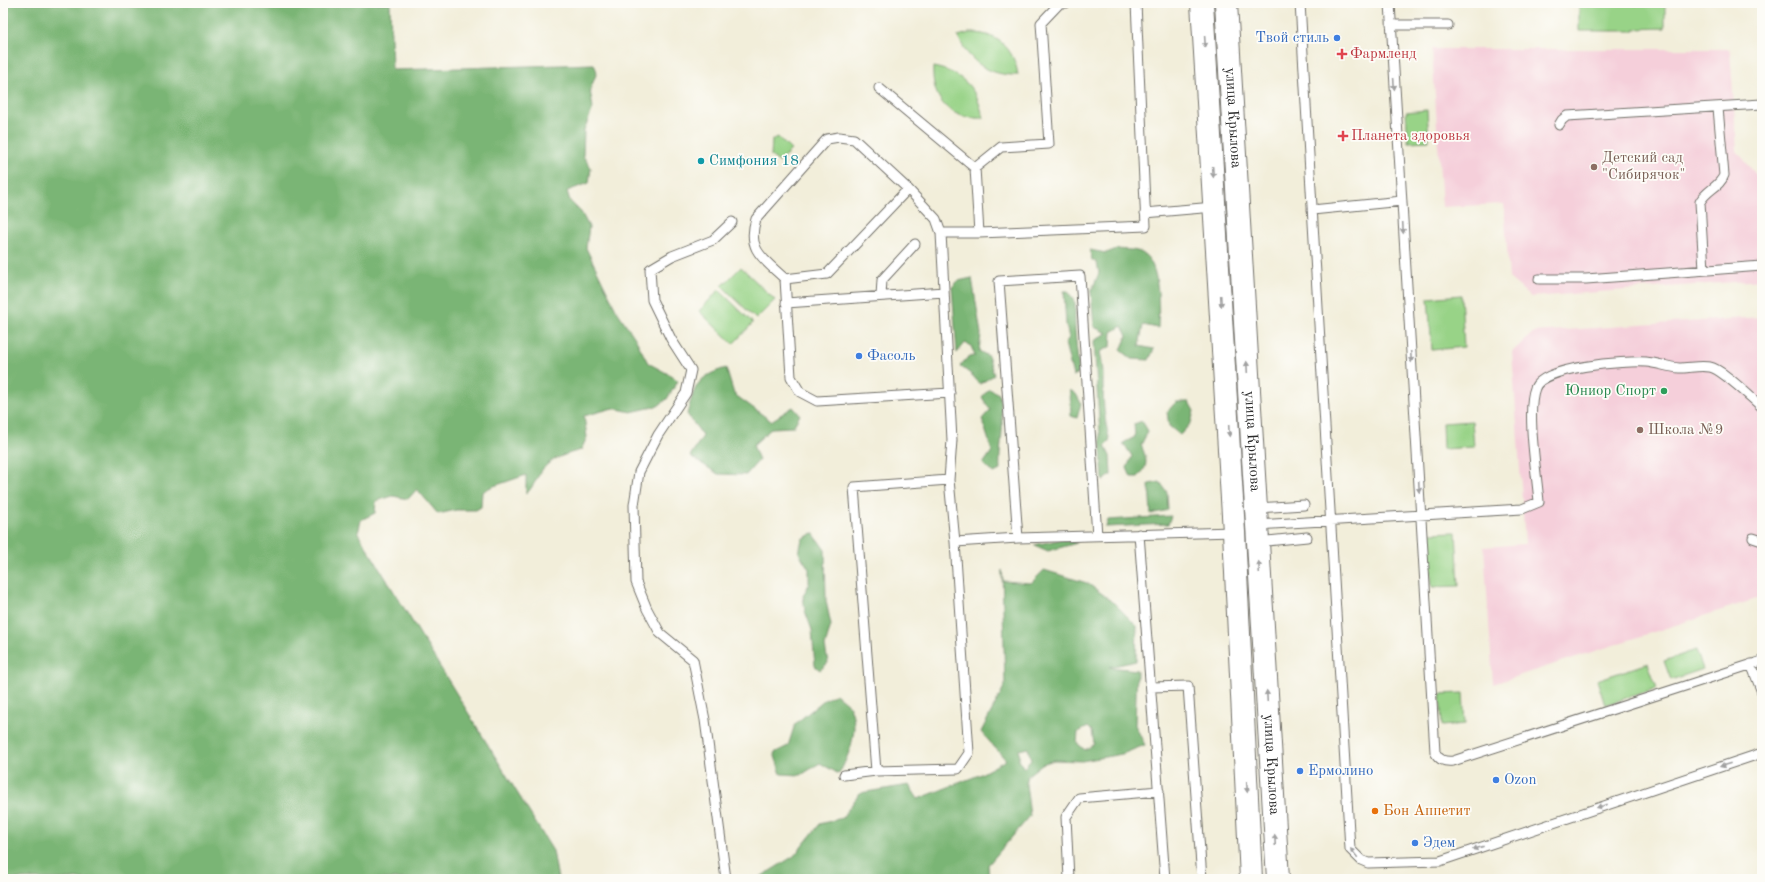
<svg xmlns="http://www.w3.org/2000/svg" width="1765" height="882" viewBox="0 0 1765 882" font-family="'Old Standard TT',serif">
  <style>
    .built { fill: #f5cfda }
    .green { fill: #98d387; stroke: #627f59 }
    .forest { fill: #7ab574; stroke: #527050; fill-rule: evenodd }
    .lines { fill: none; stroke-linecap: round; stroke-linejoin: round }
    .lane-casing { stroke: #716f68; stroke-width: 11 }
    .secondary-casing { stroke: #716f68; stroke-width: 24 }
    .lane { stroke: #fff; stroke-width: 9 }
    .secondary { stroke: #fff; stroke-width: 22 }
    .oneway { fill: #a0a0a0 }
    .shop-dot { fill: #3f7fe0; stroke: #fdfcf7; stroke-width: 1.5 }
    .health-dot { fill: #e0444e; stroke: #fdfcf7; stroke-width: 1.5 }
    .culture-dot { fill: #0f9aa8; stroke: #fdfcf7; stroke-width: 1.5 }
    .education-dot { fill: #8d6e63; stroke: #fdfcf7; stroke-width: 1.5 }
    .leisure-dot { fill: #2e9e5b; stroke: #fdfcf7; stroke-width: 1.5 }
    .food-dot { fill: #e8710a; stroke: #fdfcf7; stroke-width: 1.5 }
    .labels { text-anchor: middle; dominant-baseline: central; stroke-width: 3.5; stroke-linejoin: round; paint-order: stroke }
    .shop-label { font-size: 15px; fill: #366cbe; stroke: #fdfcf7; text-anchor: start }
    .health-label { font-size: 15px; fill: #be3a42; stroke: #fdfcf7; text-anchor: start }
    .street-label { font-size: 15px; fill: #2b2b2b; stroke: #fdfcf7 }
    .education-label { font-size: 15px; fill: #785e54; stroke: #fdfcf7; text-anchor: start }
    .culture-label { font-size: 15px; fill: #0d838f; stroke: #fdfcf7; text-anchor: start }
    .leisure-label { font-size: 15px; fill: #27864d; stroke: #fdfcf7; text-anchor: end }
    .food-label { font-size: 15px; fill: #c56008; stroke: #fdfcf7; text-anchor: start }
  </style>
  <rect width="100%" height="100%" fill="#fdfcf7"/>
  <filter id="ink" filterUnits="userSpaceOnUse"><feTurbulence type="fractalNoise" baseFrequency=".025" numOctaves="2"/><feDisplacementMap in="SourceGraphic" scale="8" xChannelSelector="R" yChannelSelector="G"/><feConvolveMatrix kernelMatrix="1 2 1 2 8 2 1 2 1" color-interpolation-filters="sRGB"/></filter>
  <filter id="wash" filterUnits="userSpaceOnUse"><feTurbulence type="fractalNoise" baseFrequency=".012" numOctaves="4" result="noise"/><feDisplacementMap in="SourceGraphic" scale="16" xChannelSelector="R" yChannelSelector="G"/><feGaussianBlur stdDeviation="0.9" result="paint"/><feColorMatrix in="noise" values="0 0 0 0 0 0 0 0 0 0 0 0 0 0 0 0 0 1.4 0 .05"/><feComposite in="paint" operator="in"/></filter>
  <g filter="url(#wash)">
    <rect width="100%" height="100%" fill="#f2eeda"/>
    <path class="built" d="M1432 49H1730L1737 151 1762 182V280L1531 297 1509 278 1504 204 1442 207Z
      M1762 317V597L1493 684 1484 547 1525 544 1512 352 1534 332Z"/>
    <path class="green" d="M1579 3H1634V5L1665 4V28L1634 29V31H1579Z
      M969 33C996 32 1014 47 1018 75 990 76 969 63 958 36Z
      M933 67C962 72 978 89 983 118 950 120 931 100 933 67Z
      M1427 110 1429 141 1408 142 1406 112Z
      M778 137 791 150 779 162 771 156 772 140Z
      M741 267 775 300 756 319 722 286Z
      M719 290 753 323 733 344 699 311Z
      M1461 295 1464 347 1432 350 1428 298Z
      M1472 421 1474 447 1443 449 1442 423Z
      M1456 532 1459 586 1432 587 1428 533Z
      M1696 650 1703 669 1671 680 1664 661Z
      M1648 663 1657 688 1605 705 1597 680Z
      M1463 693 1465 724 1442 726 1440 694Z"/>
    <path class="forest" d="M3 3H390L392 70 594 64 597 72 590 90 593 108 584 130 583 156 591 168 589 183 567 191 570 201 581 212 589 227 586 248 617 311 635 338 648 363 672 376 678 381 667 399 658 406 631 412 613 408 584 416 587 437 581 450C567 454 551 458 542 470 536 479 534 486 526 494V475L491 487 482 492 481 507 476 510H456L438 514 417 489 408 499 393 496 376 501 375 513 361 520 358 533 553 851 558 879H3Z
      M1117 249C1124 250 1136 249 1142 253 1161 262 1159 310 1158 328L1143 325 1139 346 1154 349 1149 360 1132 359 1121 350 1127 336 1122 326 1112 332 1111 346 1100 352C1103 365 1103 372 1103 386 1103 404 1105 424 1110 441L1105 446 1110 456 1111 475 1103 481 1094 341 1107 333 1094 327 1091 292 1099 273 1097 263 1092 260 1090 250 1106 253Z
      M972 278 981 334 979 351 988 356 994 375 980 384 972 375 960 366 968 357 975 356 971 346 965 343 957 353 952 287 958 281Z
      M1064 291H1068L1075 303V331L1079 373 1073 376 1065 343 1069 338 1066 325Z
      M726 368 734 394 771 421 793 407 800 415 793 427 772 428 753 445 759 460 746 475 718 474 690 456 703 436 687 414C695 386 696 377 726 368Z
      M989 389 999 394C1001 407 1003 419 1002 432 1001 446 999 455 1000 470L994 473 983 464 992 451 982 419 990 410 982 397Z
      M1070 390 1076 394 1081 403 1077 418 1071 416Z
      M1176 402H1189L1194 411 1191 423 1180 435 1169 426 1167 412Z
      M1142 421 1148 431 1141 445C1147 459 1149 466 1138 477H1131L1127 468 1132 456 1123 443 1135 437 1134 424Z
      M1160 482 1167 492 1168 510 1151 514 1149 484Z
      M1171 516 1168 524 1106 527 1108 520Z
      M813 533 825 550 826 601 831 625 825 646 828 663 820 670 815 666 812 630 805 611 803 596 809 584V569L799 553 802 539Z
      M1062 539 1077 543 1048 551 1034 545Z
      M1002 570 1003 581 1031 583 1044 570 1087 583 1112 601 1137 626 1136 661 1109 667 1137 670 1135 725 1145 745 1122 754 1082 761 1054 760 1042 764 1028 775 1026 784 1030 816 988 865 989 879H757L794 856 820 824 842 818 860 793 909 785 918 799 979 775 1006 760 981 732 1005 685ZM1088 727 1092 731 1094 744 1085 750 1077 743 1078 732ZM1028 748 1031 760 1024 768 1019 761V750Z
      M836 694C840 698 847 702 850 707 860 729 849 755 839 774L820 763 801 775 781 774 774 753 788 746 795 724 824 700Z"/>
  </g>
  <g filter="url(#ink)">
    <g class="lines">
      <g class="lane-casing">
        <path id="lane" d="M1066 3H1060L1041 23 1049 144 1001 147 975 168 979 233 1146 226 1136 3
          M1300 3 1350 849 1361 860 1368 863 1440 861 1762 753
          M1390 3 1435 752C1439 760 1444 762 1453 761L1762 661
          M1391 25H1448
          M879 88 975 168
          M1559 125 1562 120 1567 116 1762 104
          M908 189 827 274 785 279C764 259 746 250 756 219L827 139 839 137 854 139 908 189 936 219 941 233
          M1312 210 1402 201
          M1145 213 1214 207
          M1704 270 1700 202C1706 190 1720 187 1724 175L1718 108
          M785 279 791 377 800 392 817 401 950 393
          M1539 279H1586L1762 266
          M881 296 882 280 915 244
          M786 303 944 292
          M949 480 952 440 941 233H979
          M1255 508 1304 505
          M1256 525 1522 509 1539 502C1537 476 1526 410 1535 388 1543 366 1625 361 1646 362 1657 363 1668 367 1679 368 1689 368 1700 365 1710 367 1722 369 1750 397 1762 407
          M1139 534 1165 879
          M1018 538 999 281 1080 276 1097 536
          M1753 538 1762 541
          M1257 542 1307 537
          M1751 664 1762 692
          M1151 687 1188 686 1202 879
          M876 771 854 487 949 480 955 542
          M844 775 876 771 958 769 969 753 955 542 1018 538 1234 532
          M726 879 705 720 693 660 660 633 647 609 636 582 634 505 639 472 658 435 686 393 691 370 671 339 652 300 650 269 672 256 713 240 732 222
          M1069 879 1066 817 1079 798 1159 791"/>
      </g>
      <g class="secondary-casing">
        <g id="secondary">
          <path d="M1202 3 1234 532 1251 879"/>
          <path id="s1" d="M1226 3 1278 879"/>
        </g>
      </g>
      <use href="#lane" class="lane"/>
      <use href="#secondary" class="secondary"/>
    </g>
    <defs><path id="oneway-solid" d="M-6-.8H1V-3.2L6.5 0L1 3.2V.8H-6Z"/></defs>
    <g class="oneway">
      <use href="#oneway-solid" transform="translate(1205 42) rotate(86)"/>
      <use href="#oneway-solid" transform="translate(1394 84) rotate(86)"/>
      <use href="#oneway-solid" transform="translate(1213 172) rotate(86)"/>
      <use href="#oneway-solid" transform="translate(1403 228) rotate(87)"/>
      <use href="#oneway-solid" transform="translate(1221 301) rotate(87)"/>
      <use href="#oneway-solid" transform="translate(1411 357) rotate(87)"/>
      <use href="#oneway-solid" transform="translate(1247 367) rotate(-93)"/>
      <use href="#oneway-solid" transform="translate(1229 431) rotate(87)"/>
      <use href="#oneway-solid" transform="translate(1419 487) rotate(87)"/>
      <use href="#oneway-solid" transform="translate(1259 567) rotate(-93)"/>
      <use href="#oneway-solid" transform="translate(1267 696) rotate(-93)"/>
      <use href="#oneway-solid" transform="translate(1725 765) rotate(162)"/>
      <use href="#oneway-solid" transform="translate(1247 787) rotate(87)"/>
      <use href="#oneway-solid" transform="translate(1602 806) rotate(162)"/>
      <use href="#oneway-solid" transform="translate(1275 840) rotate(-93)"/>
      <use href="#oneway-solid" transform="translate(1478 848) rotate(162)"/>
      <use href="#oneway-solid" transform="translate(1354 853) rotate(-128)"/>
    </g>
  </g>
  <g class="shop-dot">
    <circle cx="1337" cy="38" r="4"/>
    <circle cx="859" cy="356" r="4"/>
    <circle cx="1300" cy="771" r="4"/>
    <circle cx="1496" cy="780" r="4"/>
    <circle cx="1415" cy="843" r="4"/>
  </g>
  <g class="health-dot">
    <path d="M1340 48h4v4h4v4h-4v4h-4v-4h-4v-4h4z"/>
    <path d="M1341 130h4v4h4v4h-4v4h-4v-4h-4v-4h4z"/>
  </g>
  <circle class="culture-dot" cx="701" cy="161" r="4"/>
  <g class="education-dot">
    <circle cx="1594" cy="167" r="4"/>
    <circle cx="1640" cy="430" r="4"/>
  </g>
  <circle class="leisure-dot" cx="1664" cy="391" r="4"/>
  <circle class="food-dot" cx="1375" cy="811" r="4"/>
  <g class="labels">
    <g class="shop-label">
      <text x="1329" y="38" text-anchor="end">Твой стиль</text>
      <text x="867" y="356">Фасоль</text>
      <text x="1308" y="771">Ермолино</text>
      <text x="1504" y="780">Ozon</text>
      <text x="1423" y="843">Эдем</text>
    </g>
    <g class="health-label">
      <text x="1350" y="54">Фармленд</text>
      <text x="1351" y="136">Планета здоровья</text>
    </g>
    <g class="street-label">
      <text stroke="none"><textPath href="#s1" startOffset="115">улица Крылова</textPath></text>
      <text stroke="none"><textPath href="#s1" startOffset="439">улица Крылова</textPath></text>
      <text stroke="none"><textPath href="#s1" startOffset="763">улица Крылова</textPath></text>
    </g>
    <g class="education-label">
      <text x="1602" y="158">Детский сад<tspan x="1602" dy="17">"Сибирячок"</tspan></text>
      <text x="1648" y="430">Школа №9</text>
    </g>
    <g class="culture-label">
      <text x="709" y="161">Симфония 18</text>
    </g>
    <g class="leisure-label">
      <text x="1656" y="391">Юниор Спорт</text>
    </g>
    <g class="food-label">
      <text x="1383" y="811">Бон Аппетит</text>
    </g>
  </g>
  <rect width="1765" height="882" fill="none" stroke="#fdfcf7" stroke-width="16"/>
</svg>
